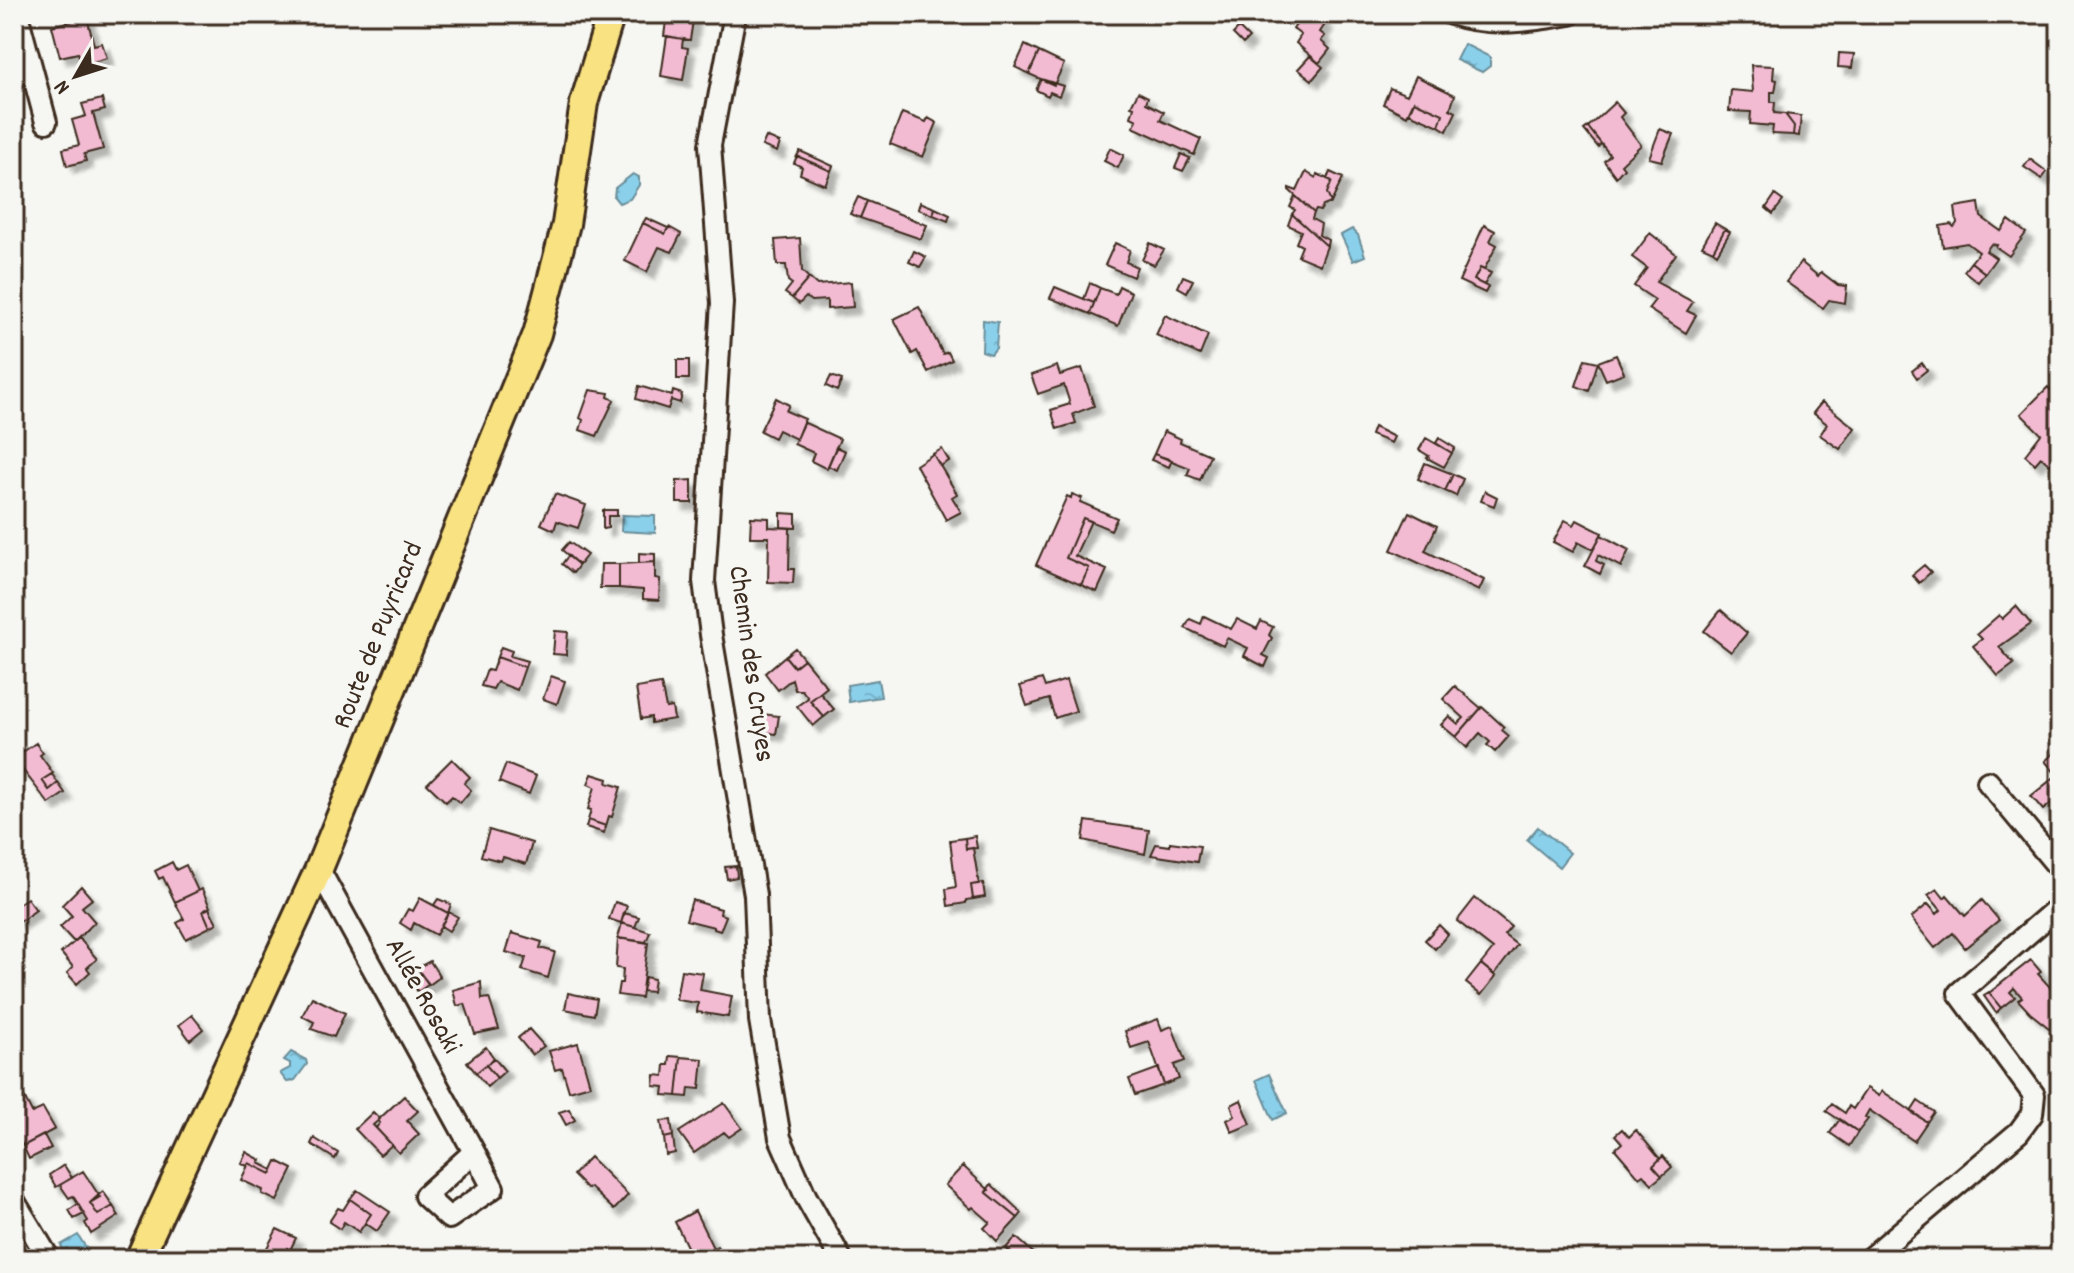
<svg xmlns="http://www.w3.org/2000/svg" width="2074" height="1273" viewBox="0 0 2074 1273" font-family="Dekko,sans-serif">
  <style>
    .water { fill: url(#water-ripples); stroke: #6a8e99; stroke-width: 2 }
    .building { fill: #f2bbd2; stroke: #3b2a1e; stroke-width: 2; filter: url(#shadow) }
    .lines { fill: none; stroke-linecap: round; stroke-linejoin: round }
    .minor-casing { stroke: #3b2a1e; stroke-width: 26 }
    .major-casing { stroke: #3b2a1e; stroke-width: 32 }
    .minor { stroke: #f6f6f2; stroke-width: 20 }
    .major { stroke: #f8e281; stroke-width: 26 }
    .labels { text-anchor: middle; dominant-baseline: central; stroke-width: 7; stroke-linejoin: round; paint-order: stroke }
    .street-label { font-size: 28px; fill: #3b2a1e; stroke: #f6f6f2 }
  </style>
  <defs>
    <pattern id="water-ripples" width="26" height="14" patternUnits="userSpaceOnUse" patternTransform="scale(2)"><rect width="26" height="14" fill="#8ad0eb"/><path d="M2 4q2-2 4 0t4 0M15 11q2-2 4 0t4 0" fill="none" stroke="#78b3c9"/></pattern>
    <filter id="shadow"><feDropShadow dx="7" dy="7" stdDeviation="2" flood-color="#0004"/></filter>
  </defs>
  <rect width="100%" height="100%" fill="#f6f6f2"/>
  <filter id="ink" filterUnits="userSpaceOnUse"><feTurbulence type="fractalNoise" baseFrequency=".0125" numOctaves="2"/><feDisplacementMap in="SourceGraphic" scale="16" xChannelSelector="R" yChannelSelector="G"/><feConvolveMatrix kernelMatrix="1 2 1 2 8 2 1 2 1" color-interpolation-filters="sRGB"/></filter>
  <g filter="url(#ink)">
    <path class="water" d="M1464 44 1490 57V66L1482 72 1456 60Z
      M633 174 639 177V185L630 199 619 203 614 197 615 188Z
      M1352 229 1358 235 1365 256 1353 261 1341 235Z
      M983 320 998 322 996 348 991 354 982 351Z
      M622 515 655 516V533L621 531Z
      M878 680 881 697 849 702 847 685Z
      M1538 827 1570 853 1559 867 1527 840Z
      M291 1052 306 1060 307 1064 295 1080 287 1082 280 1073 290 1068V1063L284 1060Z
      M1269 1074 1287 1113 1273 1120 1256 1080Z
      M78 1235 93 1259H74L67 1248 63 1250 61 1245Z"/>
    <path class="building" d="M70 14H86L94 45 102 43 107 58 82 65 78 53 60 57 52 26 72 21Z
      M667 14H694L690 40 664 36Z
      M1304 14H1316L1326 23 1320 32 1325 36 1321 41 1330 49 1319 63 1296 43 1301 35 1293 29Z
      M1239 28 1249 38 1243 44 1233 34Z
      M667 36 683 39 682 47 688 48 683 80 661 76Z
      M1025 45 1039 52 1029 74 1015 67Z
      M1039 52 1064 64 1054 85 1029 74Z
      M1839 53 1854 54 1852 68 1838 67Z
      M1310 56 1323 67 1312 80 1298 69Z
      M1751 65 1774 66 1773 79 1777 80 1775 92H1771V102H1775L1774 113 1785 114 1794 126 1793 135 1772 134 1773 126 1750 124 1751 112 1729 111 1731 90 1753 92Z
      M1416 76 1455 95 1450 109 1456 112 1447 131 1439 126 1443 114 1414 101 1407 116 1383 104 1390 88 1407 95Z
      M1041 79 1063 86 1059 96 1050 92 1048 96 1036 90Z
      M1138 92 1148 97 1146 103 1164 112 1160 120 1201 139 1194 155 1133 127 1137 120 1131 117 1134 107 1131 106Z
      M102 99 105 110 93 113 103 149 84 154 86 161 67 166 63 149 79 145 72 120 86 116 82 104Z
      M1414 101 1443 114 1439 126 1409 113Z
      M1615 102 1624 113 1620 117 1641 145 1621 164 1624 168 1616 177 1604 161 1610 155 1588 127Z
      M902 113 926 122 928 118 937 123 923 157 890 144Z
      M1785 114 1801 116 1799 136 1793 135 1794 126Z
      M1588 127 1601 144 1598 147 1584 130Z
      M1660 129 1673 134 1662 161 1649 158Z
      M766 137 780 143 777 152 762 146Z
      M1110 148 1124 155 1118 168 1104 161Z
      M800 151 833 166 831 171 797 156Z
      M1181 154 1190 158 1183 171 1175 168Z
      M797 156 831 171 825 185 800 174 802 167 794 163Z
      M2030 159 2047 172 2042 179 2024 167Z
      M1306 172 1316 178 1317 174 1332 181 1327 193 1331 203 1323 206 1320 211 1316 210 1314 213 1289 190V188L1297 191Z
      M1330 172 1343 178 1331 203 1327 193 1332 181 1327 179Z
      M1775 195 1783 201 1773 214 1766 208Z
      M1295 196 1314 213 1312 219 1321 224 1319 235 1328 240 1327 246 1292 214 1295 210 1290 207Z
      M858 197 867 201 860 218 850 214Z
      M867 201 927 225 921 239 860 218Z
      M920 202 935 208 933 215 918 209Z
      M1979 203 1981 217 2001 231 2009 220 2026 233 2009 256 1996 247 1997 245 1991 244 1986 251 1996 258 1985 273 1971 262 1979 252 1967 243 1943 247 1940 226 1951 224 1954 227 1957 223 1955 207Z
      M935 208 950 215 948 221 933 215Z
      M1292 214 1327 246 1320 265 1298 256 1302 246 1296 243 1301 231 1288 225Z
      M646 218 668 228 665 234 643 223Z
      M643 223 665 234 669 227 681 234 672 252 659 247 647 272 625 261Z
      M1715 223 1725 229 1713 251 1702 246Z
      M1484 225 1495 231 1490 241 1497 245 1484 270 1480 268 1474 280 1488 287 1485 293 1459 281Z
      M1725 229 1730 232 1717 254 1713 251Z
      M1650 233 1676 254 1656 282 1693 302 1687 311 1696 315 1686 333 1648 309 1655 300 1634 286 1647 268 1632 257Z
      M800 238 802 271 809 278 792 298 785 293 792 284 788 281 786 265H777L775 240Z
      M1115 243 1130 250 1126 262 1137 267 1133 277 1105 265Z
      M1150 243 1164 250 1154 265 1142 260Z
      M914 251 926 257 920 267 909 262Z
      M1801 262 1818 276 1821 272 1838 285 1847 286 1845 303 1829 300 1823 308 1786 282Z
      M1971 262 1985 273 1978 282 1964 271Z
      M1480 268 1491 273 1484 285 1474 280Z
      M1183 276 1193 280 1187 292 1178 287Z
      M809 278 817 285 851 282 853 307 827 309V300L811 301 806 297 799 304 792 298Z
      M1090 283 1100 288 1094 303 1084 299Z
      M1119 286 1131 292 1118 326 1090 314 1100 288 1116 294Z
      M1055 287 1094 303 1090 314 1050 298Z
      M919 307 943 354 948 352 952 360 928 372 917 351 912 354 894 319Z
      M1165 315 1208 335 1200 355 1156 335Z
      M1616 355 1624 373 1606 380 1598 362Z
      M1585 359 1598 362 1589 391 1576 386Z
      M677 360H689V379H677Z
      M1922 363 1927 370 1917 378 1912 371Z
      M1057 366 1060 375 1082 368 1094 406 1073 414 1076 423 1057 429 1051 410 1070 404 1064 385 1038 394 1031 375Z
      M831 376 842 380 837 391 826 386Z
      M639 386 672 396 673 391 682 394 680 403 671 400 668 409 636 399Z
      M2048 387 2060 398 2057 405 2060 407V454L2050 465 2041 457 2035 464 2025 455 2041 434 2021 414Z
      M590 390 609 393 608 397 614 400 597 436 580 430 583 420 580 418Z
      M776 398 789 405 786 411 805 419 796 439 778 430 774 438 760 431Z
      M1822 402 1855 428 1840 449 1820 435 1827 424 1813 413Z
      M803 422 840 439 827 469 811 461 814 453 794 444Z
      M1374 427 1394 437 1391 443 1371 435Z
      M1164 431 1181 439 1180 442 1210 455 1200 480 1187 475 1190 468 1154 454Z
      M1426 438 1452 453 1444 467 1427 458 1429 456 1419 450Z
      M1439 438 1455 448 1452 453 1436 443Z
      M836 447 845 451 837 470 828 466Z
      M942 449 949 461 940 466 933 454Z
      M933 454 957 494 952 497 961 512 946 520 916 465Z
      M1154 454 1172 460 1169 467 1151 460Z
      M1425 463 1453 474 1445 491 1418 479Z
      M1453 474 1463 479 1456 496 1445 491Z
      M692 480V503H677V481Z
      M1485 491 1497 497 1494 506 1481 501Z
      M555 494 586 505 578 528 557 521 554 530 541 524Z
      M1072 494 1082 498 1080 502 1117 518 1111 530 1083 518 1066 558 1089 568 1081 585 1036 565 1067 496 1071 498Z
      M603 510H617V516H608V528L603 529Z
      M1409 512 1437 526 1425 551 1484 580 1479 591 1391 550Z
      M781 513 796 514V528L781 527Z
      M751 517 769 518V527L790 528 789 569H794L793 583 768 582 769 537H750Z
      M1083 518 1091 521 1075 556 1107 570 1097 592 1081 585 1089 568 1066 558Z
      M1565 520 1574 525 1577 520 1602 533 1593 550 1578 542 1573 552 1553 542Z
      M1601 535 1629 550 1621 567 1598 555 1596 561 1604 565 1600 574 1585 566Z
      M569 542 587 555 579 565 562 550Z
      M639 553 655 554V562L639 563Z
      M568 556 579 565 573 573 562 564Z
      M655 562V578L660 579 659 600 643 599V590L619 588V564Z
      M601 564H619V588H600Z
      M1924 565 1931 572 1919 583 1912 575Z
      M2016 606 2031 624 1999 647 2014 664 1998 676 1973 646 1982 639 1977 634 1999 615 2002 619Z
      M1721 610 1747 633 1731 652 1704 631Z
      M1204 616 1231 629 1237 619 1257 629 1261 621 1273 627 1269 635 1272 638 1263 655 1269 658 1265 667 1244 656 1248 648 1227 638 1223 646 1185 628 1190 619 1201 624Z
      M555 631 568 632 566 655 553 654Z
      M501 647 512 651 510 656 527 661 525 667 497 657Z
      M795 648 804 659 794 667 785 656Z
      M785 656 794 667 804 659 827 687 810 701 824 717 813 726 797 706 808 698 802 690H795L792 679 778 690 765 673Z
      M497 657 525 667 517 690 497 682 493 689 481 686 487 670 492 671Z
      M551 676 565 681 557 704 543 699Z
      M1042 679 1045 687 1066 680 1076 711 1055 718 1049 699 1027 706 1020 686Z
      M661 684 666 708 672 707 674 719 651 723V717L641 719 636 688Z
      M1455 686 1481 708 1456 737 1441 725 1449 716 1458 724 1464 718 1443 699Z
      M820 693 834 709 824 717 810 701Z
      M1482 707 1504 727 1502 730 1509 736 1495 752 1487 745 1490 742 1480 733 1467 748 1456 737Z
      M762 714 779 716 776 734 759 731Z
      M36 743 43 753 40 755 53 773 42 780 49 790 58 783 65 793 49 804 22 769 14 772V758Z
      M2060 748V796L2043 810 2031 796 2057 775 2045 761Z
      M452 759 470 777 464 783 471 790 460 803 452 796 446 802 427 784Z
      M506 764 536 776 529 794 499 782Z
      M52 774 58 783 49 790 42 780Z
      M592 774 608 779 607 783 621 787 612 817 609 816 606 826 588 820 591 810 588 809 595 787 588 784Z
      M588 820 606 826 604 833 586 827Z
      M1086 821 1149 830 1145 854 1083 840Z
      M489 830 532 843 526 864 503 857 501 861 481 856Z
      M975 836 977 848 966 849 965 838Z
      M965 838 966 849 973 848 979 884 971 885 973 899 966 900V903L948 906 946 889 956 887 950 840Z
      M1170 842 1200 846 1197 862 1151 855 1156 844 1170 846Z
      M172 862 176 870 186 865 198 891 175 902 163 877 159 879 155 871Z
      M736 866 737 877 727 879 725 867Z
      M983 883 985 897 973 899 971 885Z
      M81 886 92 899 82 907 95 922 74 942 60 927 72 916 62 905Z
      M202 889 210 907 203 911 210 927 186 939 177 923 184 919 175 902Z
      M1937 889 1944 898 1947 895 1965 916 1982 900 1999 920 1965 948 1953 933 1935 948 1911 918 1928 904 1937 914 1941 910 1928 895Z
      M27 898 36 910 18 923 14 915V907Z
      M420 898 448 913 436 935 414 923 411 930 400 923 408 909 413 911Z
      M1475 898 1511 927 1504 935 1517 945 1494 975 1481 964 1493 949 1457 921Z
      M438 899 451 904 448 913 434 905Z
      M692 900 721 909 720 914 726 916 720 931 714 929V927L686 920Z
      M615 902 627 906 621 923 609 919Z
      M209 908 217 923 210 927 203 911Z
      M449 912 458 917 449 931 441 926Z
      M624 913 639 917 635 927 621 923Z
      M622 923 650 932 646 942 618 938Z
      M1439 925 1448 934 1435 949 1425 940Z
      M512 933 542 942 540 948 555 952 548 978 522 970 526 958 506 952Z
      M79 938 97 959 87 968 90 972 77 984 67 973 73 967 61 953Z
      M618 938 648 943 641 998 617 995 619 983H622L623 969 616 968Z
      M2031 960 2041 972 2038 974 2060 998V1026L2054 1032 2030 1013 2018 1000 2022 997 2014 988 2010 992 2015 997 2001 1008 1989 993Z
      M430 961 440 977 429 985 417 968Z
      M1481 964 1496 976 1481 995 1466 983Z
      M681 970 703 973 700 990 732 996 728 1017 697 1012 698 1003 676 1000Z
      M421 974 429 984 418 992 411 981Z
      M645 977 654 979 652 992 642 991Z
      M481 982 482 999 489 998 499 1029 475 1034 465 1004 457 1006 453 990Z
      M568 993 597 999 594 1015 565 1009Z
      M1989 993 2001 1008 1996 1013 1984 996Z
      M312 997 345 1013 334 1037 311 1029 314 1022 302 1016Z
      M192 1015 203 1029 190 1040 179 1025Z
      M1158 1019 1162 1030 1172 1026 1185 1061 1174 1065 1179 1079 1164 1085 1149 1042 1131 1048 1125 1031Z
      M529 1029 544 1046 532 1055 518 1038Z
      M578 1043 590 1085 569 1091 562 1068 555 1070 549 1051Z
      M486 1047 494 1058 476 1073 467 1062Z
      M670 1056 681 1057 677 1096 663 1095 664 1087 654 1086 655 1075 664 1076 665 1065H669Z
      M681 1057 703 1059 700 1089 689 1088 688 1097 677 1096Z
      M494 1058 505 1071 497 1078 486 1065Z
      M486 1065 497 1078 487 1087 476 1073Z
      M1159 1068 1164 1085 1135 1095 1129 1079Z
      M1867 1088 1879 1096 1882 1091 1927 1122 1914 1141 1869 1110 1865 1117 1868 1119 1858 1132 1826 1111 1832 1104 1845 1113 1849 1106 1853 1109Z
      M404 1096 418 1111 407 1121 419 1134 399 1153 376 1128 380 1123 378 1120Z
      M24 1097 32 1113 43 1108 55 1129 23 1146 14 1130V1102Z
      M1241 1100 1251 1124 1232 1132 1227 1120 1235 1116 1231 1105Z
      M1918 1101 1934 1112 1927 1122 1911 1112Z
      M724 1103 742 1128 729 1137 724 1132 694 1153 679 1132Z
      M569 1109 575 1120 566 1125 559 1112Z
      M373 1112 380 1119 373 1125 392 1145 380 1155 355 1129Z
      M1840 1119 1858 1132 1849 1146 1830 1133Z
      M671 1120 673 1136 664 1138 661 1121Z
      M1622 1129 1629 1137 1636 1130 1660 1159 1653 1166 1662 1176 1652 1184 1643 1174 1639 1177 1615 1149 1622 1143 1615 1135Z
      M44 1135 51 1148 29 1159 23 1146Z
      M673 1136 675 1153 666 1155 664 1138Z
      M314 1138 338 1153 335 1159 311 1144Z
      M246 1152 261 1160 259 1163 273 1170 271 1174 249 1163 247 1166 241 1163Z
      M1663 1156 1672 1167 1662 1176 1653 1166Z
      M590 1157 628 1195 614 1210 590 1187 587 1189 573 1175Z
      M277 1161 293 1169 277 1201 262 1194 263 1190 241 1180 249 1163 271 1174Z
      M64 1165 72 1178 56 1187 49 1175Z
      M963 1166 989 1190 986 1192 1018 1218 997 1241 984 1228 990 1222 973 1207 971 1209 945 1185Z
      M83 1171 100 1197 90 1203 98 1215 113 1206 119 1216 91 1234 85 1223 88 1221 78 1204 73 1196 69 1198 60 1185Z
      M991 1184 1022 1213 1018 1218 986 1192Z
      M357 1190 390 1212 377 1231 365 1223 371 1214 350 1199Z
      M103 1191 113 1206 98 1215 90 1203Z
      M350 1199 371 1214 359 1232 344 1222 340 1229 329 1222 338 1208 343 1210Z
      M78 1204 84 1214 74 1219 69 1210Z
      M695 1211 713 1248 717 1246 724 1259H693L675 1222Z
      M277 1229 296 1238 290 1250 287 1248 282 1259H261Z
      M1016 1237 1039 1258 1038 1259H1017L1006 1248Z"/>
    <g class="lines">
      <g class="minor-casing">
        <path id="minor" d="M17 14 46 122
          M735 14 710 145 722 303 704 581 711 635 755 895 760 1020 780 1138 806 1197 841 1259
          M1451 14C1490 27 1531 21 1570 14
          M1988 782 2060 869
          M318 871 323 877 474 1152 493 1188 449 1218 425 1196 474 1152
          M14 1201 49 1259
          M1869 1259 2019 1132 2032 1114 2034 1095 1959 993 2060 906"/>
      </g>
      <g class="major-casing">
        <path id="major" d="M139 1259 318 871 537 334 566 224 584 103 611 14"/>
      </g>
      <use href="#minor" class="minor"/>
      <use href="#major" class="major"/>
    </g>
  </g>
  <g class="labels">
    <g class="street-label">
      <text transform="translate(380 636) rotate(-68)">Route de Puyricard</text>
      <text transform="translate(749 664) rotate(82)">Chemin des Cruyes</text>
      <text transform="translate(421 997) rotate(61)">Allée Rosaki</text>
    </g>
  </g>
  <rect width="2074" height="1273" fill="none" stroke="#f6f6f2" stroke-width="48"/>
  <rect x="24" y="24" width="2026" height="1225" fill="none" stroke="#3b2a1e" stroke-width="3" filter="url(#ink)"/>
  <g transform="translate(76 76) rotate(231)" stroke="#f6f6f2" stroke-width="6" paint-order="stroke">
  <path d="M0-6L14 30L0 20L-14 30Z" fill="#3b2a1e"/>
  <text y="-12" font-size="22" font-weight="bold" text-anchor="middle" fill="#3b2a1e">N</text>
  </g>
</svg>
